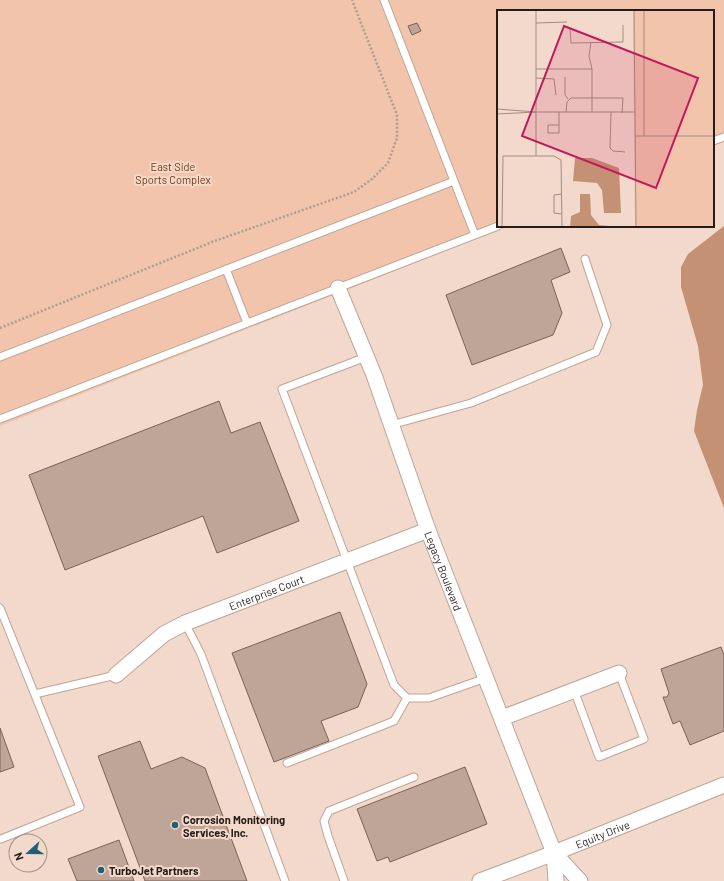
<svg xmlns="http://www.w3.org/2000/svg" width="724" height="881" viewBox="0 0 724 881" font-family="Barlow,sans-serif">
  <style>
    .green { fill: #f1c4ab }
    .water { fill: #c59175 }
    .building { fill: #bea598; stroke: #796256 }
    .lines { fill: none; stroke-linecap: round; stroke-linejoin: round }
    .service-casing { stroke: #bea598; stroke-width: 9 }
    .minor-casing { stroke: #bea598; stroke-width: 17 }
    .path { stroke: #b19c91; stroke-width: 2.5; stroke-dasharray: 2 2; stroke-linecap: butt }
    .service { stroke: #fff; stroke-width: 7 }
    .minor { stroke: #fff; stroke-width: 15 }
    .poi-dot { fill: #215f76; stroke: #f3d9cb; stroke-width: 1.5 }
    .labels { text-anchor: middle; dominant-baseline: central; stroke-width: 4; stroke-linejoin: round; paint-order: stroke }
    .park-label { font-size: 11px; fill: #79390b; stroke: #f3d9cb }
    .street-label { font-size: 11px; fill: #251c17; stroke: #f3d9cb }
    .poi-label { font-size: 11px; font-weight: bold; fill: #251c17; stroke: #f3d9cb; text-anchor: start }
    .inset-road { fill: none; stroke: #a18d83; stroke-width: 1 }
    .view { fill: #c2185b; fill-opacity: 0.15; stroke: #c2185b; stroke-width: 2 }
    .inset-edge { fill: none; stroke: #251c17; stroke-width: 2 }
  </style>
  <rect width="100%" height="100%" fill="#f3d9cb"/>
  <path class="green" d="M0 0H724V142L713 146V11H498V226H509L0 426Z"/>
  <path class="water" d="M724 226V508L694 431 697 410 703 385 698 346 681 287V267L688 254Z"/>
  <path class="building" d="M417 23 421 31 412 35 408 26Z
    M561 248 570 272 551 280 562 313 553 335 472 365 446 295Z
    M219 401 231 433 260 422 299 521 217 553 203 516 65 570 29 475Z
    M340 612 367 684 358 707 321 721 329 741 274 762 232 653Z
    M721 647 724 655V731L690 745 680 721 673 724 663 697H667L669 693 661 669Z
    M0 728 14 767 0 772Z
    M140 741 151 769 182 757 205 768 247 881H145L98 756Z
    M465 767 487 824 390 862 388 857 377 861 357 809Z
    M119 840 134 881H77L68 859Z"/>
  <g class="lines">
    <g class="service-casing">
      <path id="service" d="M384 0 475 235
        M713 141 724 137
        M226 269 247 323
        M0 357 454 181
        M366 357 282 389 394 685 407 698H429L486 678
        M0 419 498 226
        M391 425 471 403 596 352 607 325 585 259
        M0 608 80 807 1 839
        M185 623 201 654 285 881
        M574 690 599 757 644 739 619 673
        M35 694 116 675
        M287 763 394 721 407 698
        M344 881 328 836 324 821 329 811 414 777"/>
    </g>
    <g class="minor-casing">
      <g id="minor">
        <path id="s1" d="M338 288 374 375 428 530 554 853 556 881"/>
        <path id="s2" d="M116 675 164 634 185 623 428 530"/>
        <path d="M502 718 619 673"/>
        <path d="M554 853 580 881"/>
        <path id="s3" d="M480 881 554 853 724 785"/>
      </g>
    </g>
    <path class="path" d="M0 328 212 242 354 192 372 179 388 163 397 138V115L352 0"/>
    <use href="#service" class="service"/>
    <use href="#minor" class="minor"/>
  </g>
  <g class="poi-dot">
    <circle cx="175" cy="825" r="4"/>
    <circle cx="101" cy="870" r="4"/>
  </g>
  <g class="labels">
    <g class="park-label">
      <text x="173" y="166">East Side<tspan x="173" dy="13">Sports Complex</tspan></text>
    </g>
    <g class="street-label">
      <text stroke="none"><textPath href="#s1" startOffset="302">Legacy Boulevard</textPath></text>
      <text stroke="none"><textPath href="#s2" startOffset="174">Enterprise Court</textPath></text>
      <text stroke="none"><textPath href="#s3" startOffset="131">Equity Drive</textPath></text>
    </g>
    <g class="poi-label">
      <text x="183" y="819">Corrosion Monitoring<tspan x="183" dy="13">Services, Inc.</tspan></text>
      <text x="109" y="870">TurboJet Partners</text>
    </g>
  </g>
  <g transform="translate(497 10)">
    <rect width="217" height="217" fill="#f3d9cb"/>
    <path d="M136 0H217V217H138Z" fill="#f1c4ab"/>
    <path d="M78 148H95L122 158 124 203H107L105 180 100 173 76 171ZM83 184H93L94 205 102 215 123 217H73L74 206 83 202Z" fill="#c59175"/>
    <path class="inset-road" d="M137 0 139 217M147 0V126M39 13 70 12M73 18 74 33 126 32V15M94 32 92 46 95 59V102M39 59H95M68 67V85L71 89M39 68 57 69 59 85M0 99 39 102H138M62 102V123H51V115H62M69 102 70 92 74 88H126L125 103M114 102 113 138 116 141 128 142M0 104 39 102M138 126H217M39 146H57L64 150 65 217M65 204 57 203V185L65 184M5 217 6 146H39V0"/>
    <path class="view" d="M67 16 201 68 159 178 25 126Z"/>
    <rect width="217" height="217" class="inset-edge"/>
  </g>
  <g transform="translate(28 853) rotate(249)"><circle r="19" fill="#f3d9cb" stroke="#a18d83"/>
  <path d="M0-3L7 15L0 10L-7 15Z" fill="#215f76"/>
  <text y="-6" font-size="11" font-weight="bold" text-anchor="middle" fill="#251c17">N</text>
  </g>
</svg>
